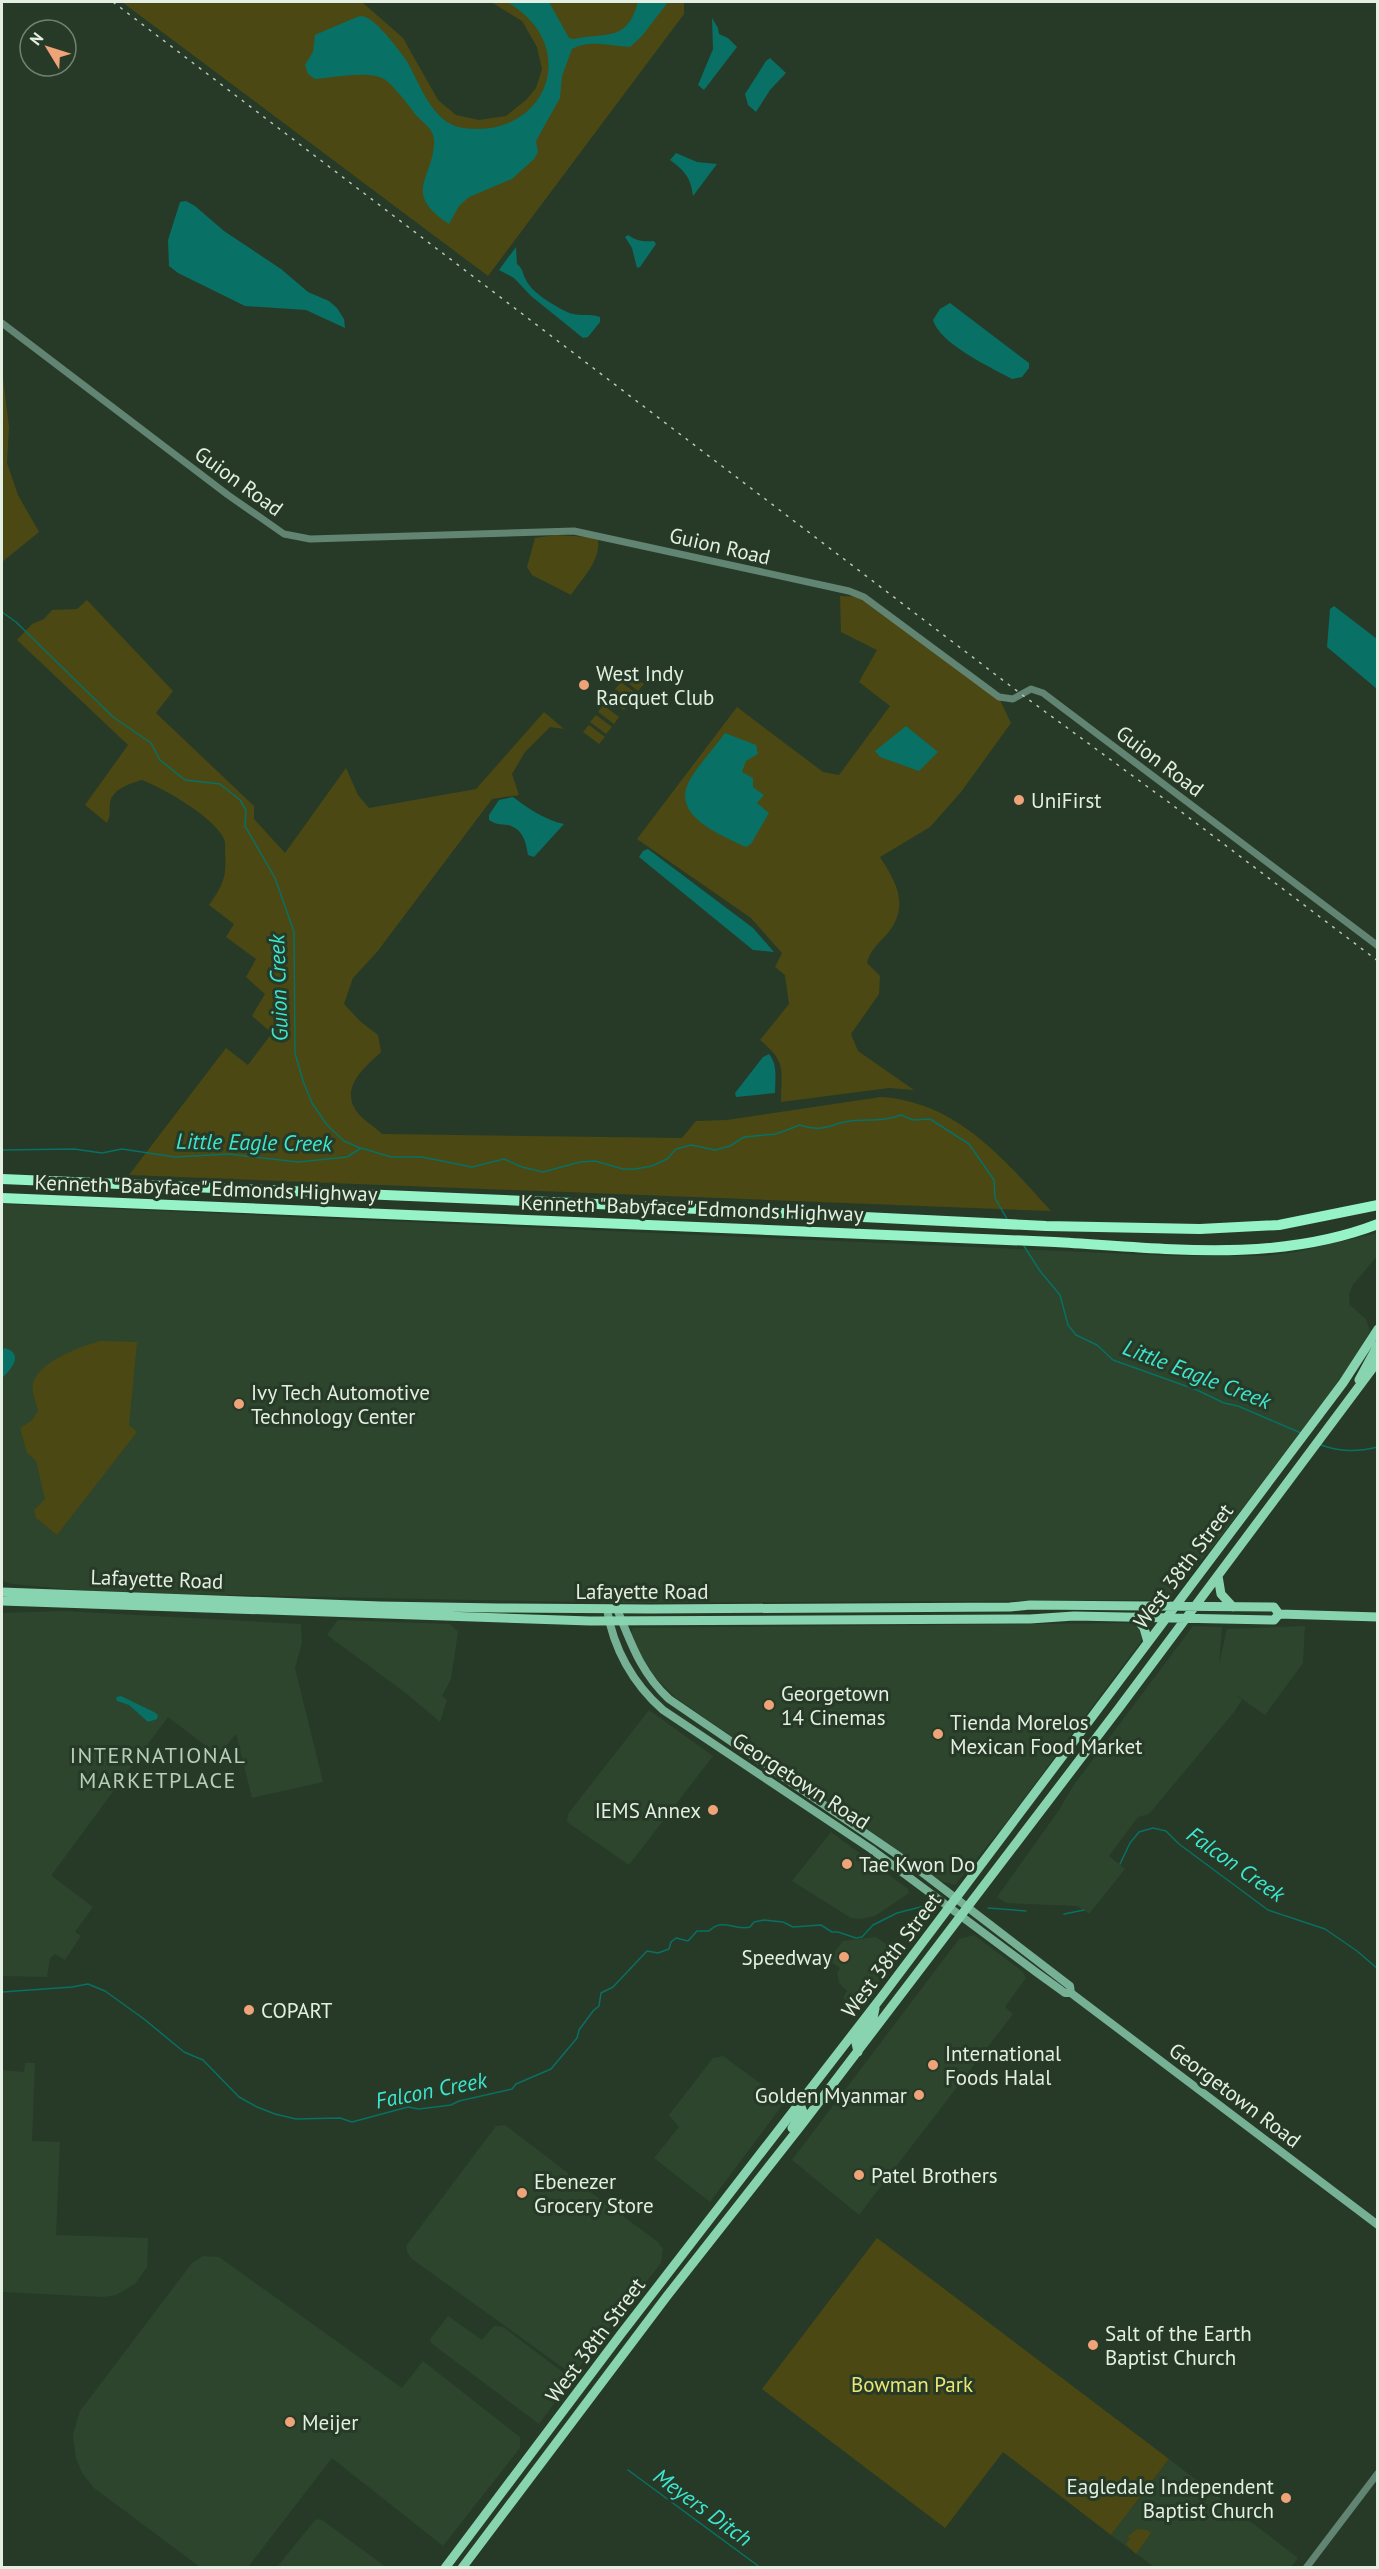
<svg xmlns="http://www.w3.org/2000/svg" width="1379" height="2569" viewBox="0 0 1379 2569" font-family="'PT Sans',sans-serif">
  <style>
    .built { fill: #2c452c }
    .green { fill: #4b4813 }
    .water { fill: #087064 }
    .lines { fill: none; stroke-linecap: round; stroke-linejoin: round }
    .stream { stroke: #087064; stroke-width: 1.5 }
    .tertiary { stroke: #618473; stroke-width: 7 }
    .secondary { stroke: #77b195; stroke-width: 8 }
    .primary { stroke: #88d4b0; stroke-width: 9 }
    .motorway { stroke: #96f3c8; stroke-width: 10 }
    .rail { stroke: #b9c7b8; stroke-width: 1.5; stroke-dasharray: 3 6; stroke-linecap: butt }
    .poi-dot { fill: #efa378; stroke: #273a27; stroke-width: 2 }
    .labels { text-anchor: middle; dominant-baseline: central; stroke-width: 6; stroke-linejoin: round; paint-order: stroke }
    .street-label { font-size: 21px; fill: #e3efe2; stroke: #273a27 }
    .poi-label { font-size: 21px; fill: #e3efe2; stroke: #273a27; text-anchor: start }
    .park-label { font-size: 21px; fill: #eae571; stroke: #273a27 }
    .water-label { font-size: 22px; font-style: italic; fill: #3ce6d0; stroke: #273a27 }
    .neighbourhood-label { font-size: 22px; letter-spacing: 1.5px; fill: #b8cfb7; stroke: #273a27 }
  </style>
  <rect width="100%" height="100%" fill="#273a27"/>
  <path class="built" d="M2 1204 1173 1256H1263L1297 1252 1377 1233 1378 1255 1352 1286 1349 1295 1350 1305 1366 1319 1370 1331 1357 1355 1334 1388 1216 1543 1170 1596 1155 1600 628 1603 176 1594 79 1590 12 1584 2 1581Z
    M63 1611 301 1624 302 1643 295 1668 323 1782 252 1798 236 1734 224 1748 214 1752 168 1717 53 1873 52 1876 93 1907 75 1932 81 1936 65 1960 55 1954 50 1958 47 1977 2 1976V1613Z
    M338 1620 450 1624 458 1632 451 1679 442 1696 447 1700 440 1722 407 1694 327 1635Z
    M1135 1623 1140 1627 1142 1640 1001 1829 955 1885 938 1880 676 1698 650 1672 630 1635 633 1628Z
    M1193 1626 1222 1627 1219 1664 1227 1629 1305 1626 1303 1663 1265 1715 1235 1694 1242 1700 1234 1712 1149 1814 1138 1817 1109 1856 1125 1869 1089 1914 1077 1906 1006 1903 997 1897 1059 1810 1073 1786Z
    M649 1710 713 1756 629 1865 567 1822 568 1814Z
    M831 1832 908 1889 909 1893 875 1916 860 1919 851 1918 792 1881Z
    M974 1935 1022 1971 1026 1978 1005 2007 1013 2014 859 2215 792 2160 959 1939Z
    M876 1937 901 1955 857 2009 843 1998 847 1991 839 1983 837 1973 840 1968 828 1960 843 1941Z
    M723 2056 782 2099 784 2103 710 2202 654 2158 679 2127 669 2115 713 2058Z
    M25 2063H35L32 2141 60 2142 56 2235 148 2238 147 2267 135 2284 116 2295 103 2297 2 2292V2070L24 2072Z
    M505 2125 568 2173 569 2176 658 2242 663 2249 661 2263 573 2375 412 2259 407 2252 406 2246 496 2126Z
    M203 2256 219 2257 402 2388 423 2361 520 2437V2448L443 2546 332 2458 248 2567H200L94 2488 82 2473 76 2458 73 2435 80 2411 192 2263Z
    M448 2316 482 2340 494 2326 503 2327 572 2379 539 2424 431 2343 430 2339Z
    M1169 2459 1298 2558 1291 2567H1154L1111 2535Z
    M316 2519 322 2520 386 2567H277Z"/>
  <path class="green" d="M122 2H362L403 38 438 100 456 115 479 120 506 116 527 99 536 88 542 69 537 47 522 21 491 2H684V14L488 276Z
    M2 369 9 427 7 463 18 495 39 532 2 562Z
    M556 535 589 537 598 540C601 560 582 579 571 595L532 575 527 567 535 538Z
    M840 596 864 597 998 696 1011 723 961 792 930 827 880 857C896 882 910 905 888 933 879 943 870 950 867 963L880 976 879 994 851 1034 858 1051 914 1090 889 1088 781 1102C781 1069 787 1062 760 1040L789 1004 785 975 775 967 782 953 751 918 637 839 737 707 823 772 839 775 890 706 859 682 877 650 841 632Z
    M87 600 173 691 156 713 254 806V819L285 853 346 768 358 795 369 808 476 789 544 712 564 729 550 727 525 752 512 774 519 795 492 799 377 952 353 978 344 1004 361 1022 378 1035 381 1052C365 1067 339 1088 357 1112 363 1120 375 1127 382 1134L682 1138 696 1121 727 1120 881 1097C957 1102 1003 1158 1051 1211L129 1175 226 1048 248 1065 272 1033 252 1016 265 994 246 977 256 959 226 937 234 924 209 905C223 885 227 877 225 853 225 850 226 843 224 839 214 817 165 789 142 780 131 783 112 789 110 803 109 811 111 815 107 823L85 805 128 745 17 640 32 624 44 619 52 610 77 609Z
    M628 672 644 684 638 691 623 679Z
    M621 682 637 694 631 701 615 689Z
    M614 691 630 703 624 710 608 699Z
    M603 705 619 717 614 724 598 712Z
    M596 715 612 727 606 734 590 722Z
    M589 725 605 737 599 744 583 732Z
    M101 1341 137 1342 129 1425 137 1432 57 1535 36 1518 34 1510 45 1499 36 1461 27 1453 20 1428 31 1421 38 1411C36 1403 31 1390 33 1383 39 1361 82 1346 101 1341Z
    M877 2238 1169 2459 1111 2535 1003 2452 945 2528 762 2389Z
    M1137 2529 1147 2530 1151 2533 1136 2554 1126 2544 1130 2539 1128 2536Z"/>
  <path class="water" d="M507 2H549L569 38 574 39C605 32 627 43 638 2H668L642 36 630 47C611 46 590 39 572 49L562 76 560 98 536 141 538 152 534 159 512 179 469 197 459 206 449 224C400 192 435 178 434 140 434 129 421 121 415 114 409 105 392 84 384 79 368 70 333 78 315 79L308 74 305 65 313 52 315 35C322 32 358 16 361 16 369 17 375 23 380 28 390 38 398 49 406 60 420 83 432 124 463 128 545 140 584 47 507 2Z
    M712 18 718 28 719 34 728 38 737 47 704 90 698 85 713 49Z
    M770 58 786 73 770 90 756 112 748 105 745 94 766 61Z
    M676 153 697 162 717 164 693 196C691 178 685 171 670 160Z
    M186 201 195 206 224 231 281 269 308 292 329 301 337 308 344 319 345 328 306 310 245 306 178 273 169 266 168 240 180 202Z
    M628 235C636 241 644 242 654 241L656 244 640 267 637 268 632 248 625 237Z
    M516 247 517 264C524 270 522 273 526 280 532 293 555 306 567 312 577 317 589 313 600 317V322L588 337 583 338 531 296 514 278 499 270Z
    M950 303 1029 363V368L1022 377 1012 379C990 367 940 344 933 320L940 309Z
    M1334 606 1377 639V689L1327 647 1330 609Z
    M906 726 938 752 919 771 880 757 875 751Z
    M725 733 756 745 758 754 746 761 742 772 753 778V787L764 795 757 803 769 813 751 844 746 847C723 836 675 818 687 786 692 772 716 746 725 733Z
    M513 797C529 809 545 820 564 824L534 857 528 855C526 842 523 829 508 825 500 824 496 825 489 820V815L499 800Z
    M648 849 753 928 774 952 753 950 639 857 643 851Z
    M769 1054C778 1065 775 1079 775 1093L736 1097 735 1093 763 1057Z
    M5 1348C24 1354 12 1369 2 1378V1350Z
    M121 1696 154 1712 158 1715 157 1719 148 1722 129 1705 117 1701 116 1697Z"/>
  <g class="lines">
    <path class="stream" d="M2 612 16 622 113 717 151 743 160 760 185 780 220 784 240 800 246 810 245 826 275 878 294 932 295 1053 303 1081 312 1103 327 1125 344 1141 360 1148
      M2 1150 74 1149 102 1153 122 1149 175 1157 229 1154 298 1162 347 1157 361 1148 391 1157H422L472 1167 504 1159 522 1167 543 1172 580 1162 595 1161 623 1169H635L652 1166 667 1159 676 1149 691 1145 715 1150 730 1146 744 1137 776 1134 800 1125C825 1133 828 1124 850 1121 868 1119 883 1122 901 1115L913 1120 930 1119 969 1144 994 1180 995 1198 1007 1219
      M1024 1246 1040 1271 1060 1295 1068 1325 1076 1335 1097 1345 1113 1360 1197 1390 1224 1403 1238 1406 1301 1433
      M1321 1445C1341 1452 1357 1452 1378 1447
      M1120 1864 1130 1843 1139 1832 1153 1828 1166 1831 1179 1844 1268 1910 1325 1929 1357 1951 1378 1969
      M988 1908 1026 1911
      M1064 1914 1084 1910
      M2 1992 72 1987 88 1984 105 1991 144 2019 184 2052 203 2060 239 2097 257 2107 275 2114 296 2119 340 2118 352 2122 408 2107 419 2109 451 2105 459 2101 512 2089 516 2084 551 2069 577 2038 579 2030 593 2011 599 2006 601 1993 613 1987 647 1951 658 1953 669 1949 671 1942 676 1938 688 1941 697 1931H709C723 1917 733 1931 750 1927L754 1922 764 1920 783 1922 793 1927 821 1925 832 1932H838L856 1938 862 1937 873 1925 897 1913 928 1905
      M628 2470 761 2568"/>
    <path class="tertiary" d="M2 323 228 495 284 534 310 539 574 531 849 591 864 597 999 697 1013 699 1031 689 1043 693 1378 946
      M1306 2568 1378 2473"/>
    <path class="secondary" d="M607 1609C613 1648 633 1684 663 1710L871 1849 1036 1972 1065 1993H1071L1378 2225
      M617 1609C631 1643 641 1673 669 1699L915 1867 1070 1986 1071 1993"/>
    <path class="primary" d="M1359 1380 1378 1345
      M1218 1576 1221 1594 1233 1607
      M2 1592 380 1606 499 1608 650 1609 1010 1607 1030 1605 1274 1607 1279 1614
      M2 1601 590 1621 1030 1619 1074 1616 1274 1620 1279 1614 1378 1617
      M1135 1617 1144 1628 1148 1642
      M858 2052 856 2043 873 2018 875 2008
      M792 2128 803 2112 800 2104
      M445 2568 621 2334 883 1995 1343 1383 1378 1329
      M462 2568 667 2296 803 2123 1119 1708 1378 1361"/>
    <path class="motorway" d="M2 1179 597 1204 1046 1226 1200 1229 1279 1225 1378 1205
      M2 1198 1055 1242C1161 1248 1275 1264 1378 1224"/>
    <path class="rail" d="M113 2 1021 694 1167 801 1378 961"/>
  </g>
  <g class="poi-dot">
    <circle cx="584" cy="685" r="6"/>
    <circle cx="1019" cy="800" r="6"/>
    <circle cx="239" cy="1404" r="6"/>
    <circle cx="769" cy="1705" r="6"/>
    <circle cx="938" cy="1734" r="6"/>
    <circle cx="713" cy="1810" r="6"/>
    <circle cx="847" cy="1864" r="6"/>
    <circle cx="844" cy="1957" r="6"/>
    <circle cx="249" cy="2010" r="6"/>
    <circle cx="933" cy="2065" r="6"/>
    <circle cx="919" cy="2095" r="6"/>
    <circle cx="859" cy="2175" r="6"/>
    <circle cx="522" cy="2193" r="6"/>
    <circle cx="1093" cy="2345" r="6"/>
    <circle cx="290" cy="2422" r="6"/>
    <circle cx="1286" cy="2498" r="6"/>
  </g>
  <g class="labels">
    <g class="street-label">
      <text transform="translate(239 481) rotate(36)">Guion Road</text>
      <text transform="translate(720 546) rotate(13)">Guion Road</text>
      <text transform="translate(1160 761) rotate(37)">Guion Road</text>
      <text transform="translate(206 1188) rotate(2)">Kenneth "Babyface" Edmonds Highway</text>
      <text transform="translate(692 1208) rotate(2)">Kenneth "Babyface" Edmonds Highway</text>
      <text transform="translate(1183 1566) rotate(-53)">West 38th Street</text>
      <text transform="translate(157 1579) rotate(2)">Lafayette Road</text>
      <text x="642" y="1591">Lafayette Road</text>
      <text transform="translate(801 1781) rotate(33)">Georgetown Road</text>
      <text transform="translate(891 1955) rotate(-53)">West 38th Street</text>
      <text transform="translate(1235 2095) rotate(37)">Georgetown Road</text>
      <text transform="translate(595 2340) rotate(-53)">West 38th Street</text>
    </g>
    <g class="poi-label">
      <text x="596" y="673">West Indy<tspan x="596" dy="24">Racquet Club</tspan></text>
      <text x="1031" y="800">UniFirst</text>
      <text x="251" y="1392">Ivy Tech Automotive<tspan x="251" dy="24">Technology Center</tspan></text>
      <text x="781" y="1693">Georgetown<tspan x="781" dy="24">14 Cinemas</tspan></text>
      <text x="950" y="1722">Tienda Morelos<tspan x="950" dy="24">Mexican Food Market</tspan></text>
      <text x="701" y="1810" text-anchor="end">IEMS Annex</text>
      <text x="859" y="1864">Tae Kwon Do</text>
      <text x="832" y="1957" text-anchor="end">Speedway</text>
      <text x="261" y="2010">COPART</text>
      <text x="945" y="2053">International<tspan x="945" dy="24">Foods Halal</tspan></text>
      <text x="907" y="2095" text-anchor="end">Golden Myanmar</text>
      <text x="871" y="2175">Patel Brothers</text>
      <text x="534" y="2181">Ebenezer<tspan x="534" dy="24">Grocery Store</tspan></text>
      <text x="1105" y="2333">Salt of the Earth<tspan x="1105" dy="24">Baptist Church</tspan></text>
      <text x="302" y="2422">Meijer</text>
      <text x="1274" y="2486" text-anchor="end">Eagledale Independent<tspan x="1274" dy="24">Baptist Church</tspan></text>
    </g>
    <g class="park-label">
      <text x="912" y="2384">Bowman Park</text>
    </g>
    <g class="water-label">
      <text transform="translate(278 988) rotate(-92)">Guion Creek</text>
      <text transform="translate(254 1142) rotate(1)">Little Eagle Creek</text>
      <text transform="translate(1197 1374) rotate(21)">Little Eagle Creek</text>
      <text transform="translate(1236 1864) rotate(35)">Falcon Creek</text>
      <text transform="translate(431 2090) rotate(-11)">Falcon Creek</text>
      <text transform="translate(703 2507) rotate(36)">Meyers Ditch</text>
    </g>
    <g class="neighbourhood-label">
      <text x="158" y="1755">INTERNATIONAL<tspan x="158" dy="25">MARKETPLACE</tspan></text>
    </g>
  </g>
  <rect width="1379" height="2569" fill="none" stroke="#e3efe2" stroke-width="6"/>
  <g transform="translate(48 48) rotate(308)"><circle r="28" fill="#273a27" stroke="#728272" stroke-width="1.5"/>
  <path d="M0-4.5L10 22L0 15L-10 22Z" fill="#efa378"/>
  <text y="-9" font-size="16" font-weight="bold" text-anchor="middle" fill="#e3efe2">N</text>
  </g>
</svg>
